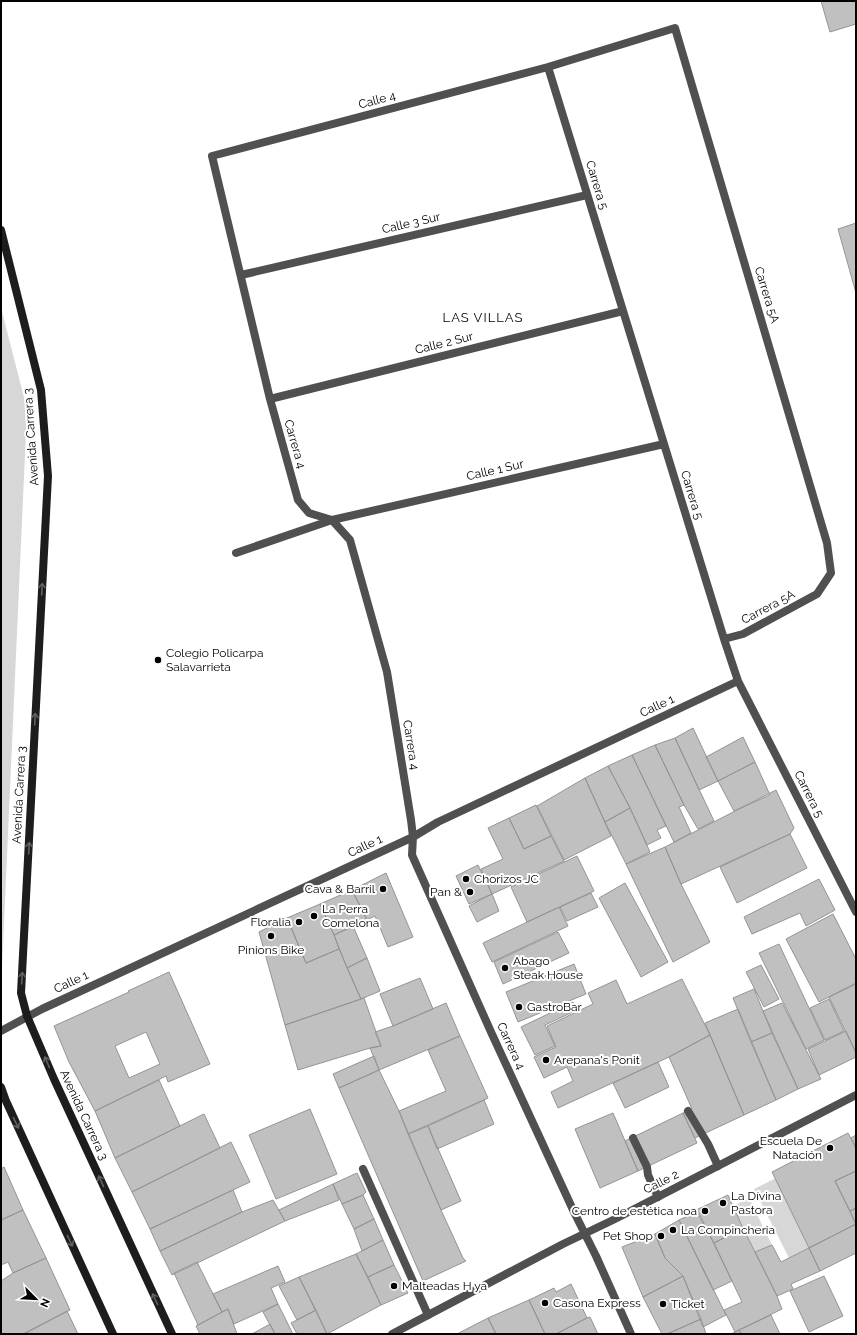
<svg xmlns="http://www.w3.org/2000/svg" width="857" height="1335" viewBox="0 0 857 1335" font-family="Raleway,sans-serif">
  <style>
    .green { fill: #d7d7d7 }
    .building { fill: #c0c0c0; stroke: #949494; fill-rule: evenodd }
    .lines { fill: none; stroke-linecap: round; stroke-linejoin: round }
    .service { stroke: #505050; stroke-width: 8 }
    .minor { stroke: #505050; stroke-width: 8 }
    .secondary { stroke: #1d1d1d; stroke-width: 8 }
    .oneway { stroke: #616161 }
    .poi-dot { fill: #000; stroke: #fff; stroke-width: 1.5 }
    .labels { text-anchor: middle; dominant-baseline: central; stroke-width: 4; stroke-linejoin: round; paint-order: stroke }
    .street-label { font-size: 12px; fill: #000; stroke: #fff }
    .poi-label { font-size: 12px; fill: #000; stroke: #fff; text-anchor: start }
    .neighbourhood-label { font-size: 13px; letter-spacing: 1px; fill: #000; stroke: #fff }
  </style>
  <rect width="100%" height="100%" fill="#fff"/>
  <path class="green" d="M1 308 27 409 1 990Z
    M776 1178 809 1248 789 1258 754 1189Z
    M749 1198 772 1245 755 1252 733 1206Z"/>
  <path class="building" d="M821 1H856V24L830 32Z
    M856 223V293L838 229Z
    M693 728 718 781 699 790 675 738Z
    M743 737 755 762 718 781 706 757Z
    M675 738 714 821 698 829 684 805 655 745Z
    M655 745 684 805 679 807 691 833 674 842 632 755Z
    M632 755 666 826 657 830 661 838 647 845 630 808 608 766Z
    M755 762 770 795 734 811 718 781Z
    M608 766 630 808 605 822 585 778Z
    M585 778 611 836 564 860 537 806Z
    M776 790 794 828 790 834 681 884 665 847Z
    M536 805 551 836 524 849 509 818Z
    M630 808 650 852 626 864 605 822Z
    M509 818 524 849 551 836 564 861 492 894 481 869 503 859 488 828Z
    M790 834 807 868 737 903 720 867Z
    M665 847 681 884 710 942 673 962 626 864Z
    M577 856 594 891 527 922 511 887Z
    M478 865 492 894 469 904 456 876Z
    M386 873 413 937 388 947 375 916 367 920 352 890Z
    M819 879 835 910 806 926 800 913 752 934 744 917Z
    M625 883 668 962 641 977 599 898Z
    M352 890 367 920 334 935 320 904Z
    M591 893 598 907 567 921 560 907Z
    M492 894 499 911 477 922 469 906Z
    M320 904 334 935 339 949 306 963 287 918Z
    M559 907 568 926 492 962 483 943Z
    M833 914 856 959V983L819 1002 786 939Z
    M287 918 306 963 339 949 361 999 285 1025 259 932Z
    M353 926 367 958 347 968 334 935Z
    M558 932 569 953 503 984 494 962Z
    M779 944 824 1040 806 1049 759 953Z
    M367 958 380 991 361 999 347 968Z
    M574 964 586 994 518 1022 506 992Z
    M761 965 779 999 764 1007 746 972Z
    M169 972 210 1064 168 1082 166 1076 95 1111 69 1062 54 1026 129 992 128 991ZM146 1032 160 1064 129 1078 115 1046Z
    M420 978 433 1009 393 1026 380 994Z
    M682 979 710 1035 669 1057 558 1108 551 1092 573 1081 567 1067 544 1078 534 1057 556 1047 547 1026 593 1004 588 993 616 980 627 1004Z
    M856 984V1053L829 997Z
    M754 989 772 1033 751 1042 733 998Z
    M364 998 381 1046 370 1048 298 1070 285 1025Z
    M829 999 844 1031 825 1040 810 1008Z
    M573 1002 577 1010 545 1025 555 1046 535 1055 521 1027Z
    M446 1003 460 1036 379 1070 370 1048 381 1046 375 1032 393 1026Z
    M782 1003 821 1079 798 1089 763 1011Z
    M738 1009 776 1100 744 1115 705 1023Z
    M846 1031 856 1053V1057L819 1075 808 1049Z
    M772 1033 798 1089 776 1100 751 1042Z
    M710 1035 744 1115 695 1138 683 1113 692 1109 669 1057Z
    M460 1036 488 1098 408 1134 399 1111 446 1091 428 1050Z
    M374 1056 379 1070 339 1088 333 1074Z
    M658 1062 669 1087 625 1108 613 1083Z
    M379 1070 399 1111 441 1210 463 1258 466 1261 423 1281 339 1088Z
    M159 1080 180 1126 115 1158 95 1111Z
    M484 1100 494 1124 437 1149 428 1126Z
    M310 1109 337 1174 276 1199 249 1135Z
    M613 1113 638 1171 600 1188 575 1129Z
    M683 1113 697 1143 638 1171 625 1141Z
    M204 1114 220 1148 132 1192 115 1158Z
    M428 1126 461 1201 441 1210 408 1134Z
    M848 1133 856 1148V1171L835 1181 856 1224 809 1248 772 1172Z
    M856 1135V1148L851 1138Z
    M231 1142 250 1182 150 1229 132 1192Z
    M4 1167 23 1210 1 1220V1169Z
    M856 1171V1208L850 1211 835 1181Z
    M357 1173 366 1192 363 1195 342 1204 333 1184Z
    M333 1184 339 1200 285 1221 279 1210Z
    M233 1190 242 1212 160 1251 150 1229Z
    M363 1195 374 1219 354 1229 342 1204Z
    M728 1195 743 1228 714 1243 696 1210Z
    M273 1200 285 1221 172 1275 160 1251 242 1212Z
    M856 1208V1225L850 1211Z
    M23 1210 46 1258 13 1273 8 1262 1 1265V1220Z
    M698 1211 732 1281 713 1290 679 1220Z
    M374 1219 383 1240 362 1251 354 1229Z
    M679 1220 726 1315 703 1327 683 1276 665 1258 655 1234Z
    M856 1224V1253L820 1271 809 1248Z
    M743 1228 777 1296 782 1309 735 1332 724 1310 742 1302 714 1243Z
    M655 1234 665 1258 683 1276 643 1297 622 1247Z
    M383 1240 394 1265 368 1277 356 1254Z
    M772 1245 781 1262 809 1248 820 1271 791 1284 793 1289 777 1296 755 1252Z
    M356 1254 381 1305 327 1334 299 1277Z
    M46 1258 70 1310 24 1334H1V1281L13 1273Z
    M197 1262 222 1312 198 1325 174 1273Z
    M394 1265 408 1293 381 1305 368 1277Z
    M278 1266 285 1282 271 1288 278 1304 234 1324 228 1309 222 1312 213 1294Z
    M683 1276 701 1319 667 1334H662L643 1297Z
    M824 1276 843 1316 809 1332 790 1291Z
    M299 1277 316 1310 297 1320 279 1286Z
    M571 1284 587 1318 556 1334H545L529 1300 554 1288 556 1292Z
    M529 1300 545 1334H496L488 1318Z
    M278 1304 293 1334H275L263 1312Z
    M228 1309 237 1334H200L196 1326Z
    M316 1310 327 1334H297L291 1323Z
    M67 1311 78 1334H23Z
    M771 1315 780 1334H741L739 1330Z
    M590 1317 598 1334H556L587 1318Z
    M488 1318 496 1334H457Z
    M701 1319 706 1334H667Z
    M270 1324 275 1334H252Z
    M739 1330 741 1334H731Z"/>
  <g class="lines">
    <path class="service" d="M236 553 332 520
      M688 1111 708 1144 718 1166
      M633 1138 647 1167 648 1175 658 1197
      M363 1169 428 1315"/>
    <path class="minor" d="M548 67 724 639 738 681 856 912
      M241 275 587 195
      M270 399 623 311
      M332 520 664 444
      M1 1031 42 1009 413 837 438 822 738 681
      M392 1334 563 1244 613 1220 856 1095
      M631 1334 596 1256 574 1212 491 1032 412 855 413 837 411 820 387 672 350 540 332 520 309 513 298 500 270 399 212 156 548 67 675 28 827 543 831 573 817 594 743 634 724 639"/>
    <path class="secondary" d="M1 230 41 390 48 476 21 993 27 1016 54 1079 172 1334
      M1 1087 6 1101 113 1334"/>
  </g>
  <defs><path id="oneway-shaft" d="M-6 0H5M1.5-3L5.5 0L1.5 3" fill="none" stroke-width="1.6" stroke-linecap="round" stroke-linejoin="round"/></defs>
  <g class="oneway">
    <use href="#oneway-shaft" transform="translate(42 589) rotate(-87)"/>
    <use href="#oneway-shaft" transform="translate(35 719) rotate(-87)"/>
    <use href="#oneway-shaft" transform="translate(29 848) rotate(-87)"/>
    <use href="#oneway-shaft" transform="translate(22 978) rotate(-87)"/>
    <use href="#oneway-shaft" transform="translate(47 1062) rotate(-113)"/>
    <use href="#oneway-shaft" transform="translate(16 1123) rotate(65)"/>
    <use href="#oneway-shaft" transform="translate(101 1181) rotate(-115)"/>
    <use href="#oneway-shaft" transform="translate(70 1241) rotate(65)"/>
    <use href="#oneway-shaft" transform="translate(155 1299) rotate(-115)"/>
  </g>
  <g class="poi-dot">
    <circle cx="158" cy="660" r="4"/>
    <circle cx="466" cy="879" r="4"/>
    <circle cx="383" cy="889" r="4"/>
    <circle cx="470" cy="892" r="4"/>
    <circle cx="314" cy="916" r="4"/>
    <circle cx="299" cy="922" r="4"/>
    <circle cx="271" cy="936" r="4"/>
    <circle cx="505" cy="968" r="4"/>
    <circle cx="519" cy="1007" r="4"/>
    <circle cx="546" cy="1060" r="4"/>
    <circle cx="830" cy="1148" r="4"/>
    <circle cx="723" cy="1203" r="4"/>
    <circle cx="705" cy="1211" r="4"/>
    <circle cx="673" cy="1230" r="4"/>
    <circle cx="661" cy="1236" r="4"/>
    <circle cx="394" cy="1286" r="4"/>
    <circle cx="545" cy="1303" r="4"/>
    <circle cx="663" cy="1304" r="4"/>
  </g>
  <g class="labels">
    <g class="street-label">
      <text transform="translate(377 100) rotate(-15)">Calle 4</text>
      <text transform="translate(597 185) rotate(73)">Carrera 5</text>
      <text transform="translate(411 223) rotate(-13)">Calle 3 Sur</text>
      <text transform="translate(767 295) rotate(73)">Carrera 5A</text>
      <text transform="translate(444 343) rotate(-14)">Calle 2 Sur</text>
      <text transform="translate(31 437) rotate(-94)">Avenida Carrera 3</text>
      <text transform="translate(295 444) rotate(74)">Carrera 4</text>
      <text transform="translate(495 470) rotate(-13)">Calle 1 Sur</text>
      <text transform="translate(692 495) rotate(73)">Carrera 5</text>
      <text transform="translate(768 607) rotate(-28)">Carrera 5A</text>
      <text transform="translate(657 706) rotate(-25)">Calle 1</text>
      <text transform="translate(411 745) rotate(81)">Carrera 4</text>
      <text transform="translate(809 794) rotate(63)">Carrera 5</text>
      <text transform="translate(19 795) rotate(-87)">Avenida Carrera 3</text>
      <text transform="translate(365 846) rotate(-25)">Calle 1</text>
      <text transform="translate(71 982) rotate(-25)">Calle 1</text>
      <text transform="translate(511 1046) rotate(65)">Carrera 4</text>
      <text transform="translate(84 1115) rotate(65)">Avenida Carrera 3</text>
      <text transform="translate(661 1182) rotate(-27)">Calle 2</text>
    </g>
    <g class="poi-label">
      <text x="166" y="653">Colegio Policarpa<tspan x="166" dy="14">Salavarrieta</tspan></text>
      <text x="474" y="879">Chorizos JC</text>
      <text x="375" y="889" text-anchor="end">Cava &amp; Barril</text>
      <text x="462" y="892" text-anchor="end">Pan &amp;</text>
      <text x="322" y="909">La Perra<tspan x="322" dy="14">Comelona</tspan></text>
      <text x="291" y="922" text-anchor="end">Floralia</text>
      <text x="271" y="950" text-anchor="middle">Pinions Bike</text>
      <text x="513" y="961">Abago<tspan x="513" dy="14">Steak House</tspan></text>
      <text x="527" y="1007">GastroBar</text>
      <text x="554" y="1060">Arepana's Ponit</text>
      <text x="822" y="1141" text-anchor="end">Escuela De<tspan x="822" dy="14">Natación</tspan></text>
      <text x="731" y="1196">La Dívina<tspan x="731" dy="14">Pastora</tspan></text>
      <text x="697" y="1211" text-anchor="end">Centro de estética noa</text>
      <text x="681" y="1230">La Compincheria</text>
      <text x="653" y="1236" text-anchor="end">Pet Shop</text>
      <text x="402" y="1286">Malteadas H ya</text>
      <text x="553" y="1303">Casona Express</text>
      <text x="671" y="1304">Ticket</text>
    </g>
    <g class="neighbourhood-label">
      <text x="483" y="317">LAS VILLAS</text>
    </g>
  </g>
  <rect width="857" height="1335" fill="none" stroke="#000000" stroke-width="4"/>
  <g transform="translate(36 1299) rotate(114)" stroke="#ffffff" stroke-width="3" paint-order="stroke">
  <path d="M0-3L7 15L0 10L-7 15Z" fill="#000000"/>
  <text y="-6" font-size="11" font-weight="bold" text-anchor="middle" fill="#000000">N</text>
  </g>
</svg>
